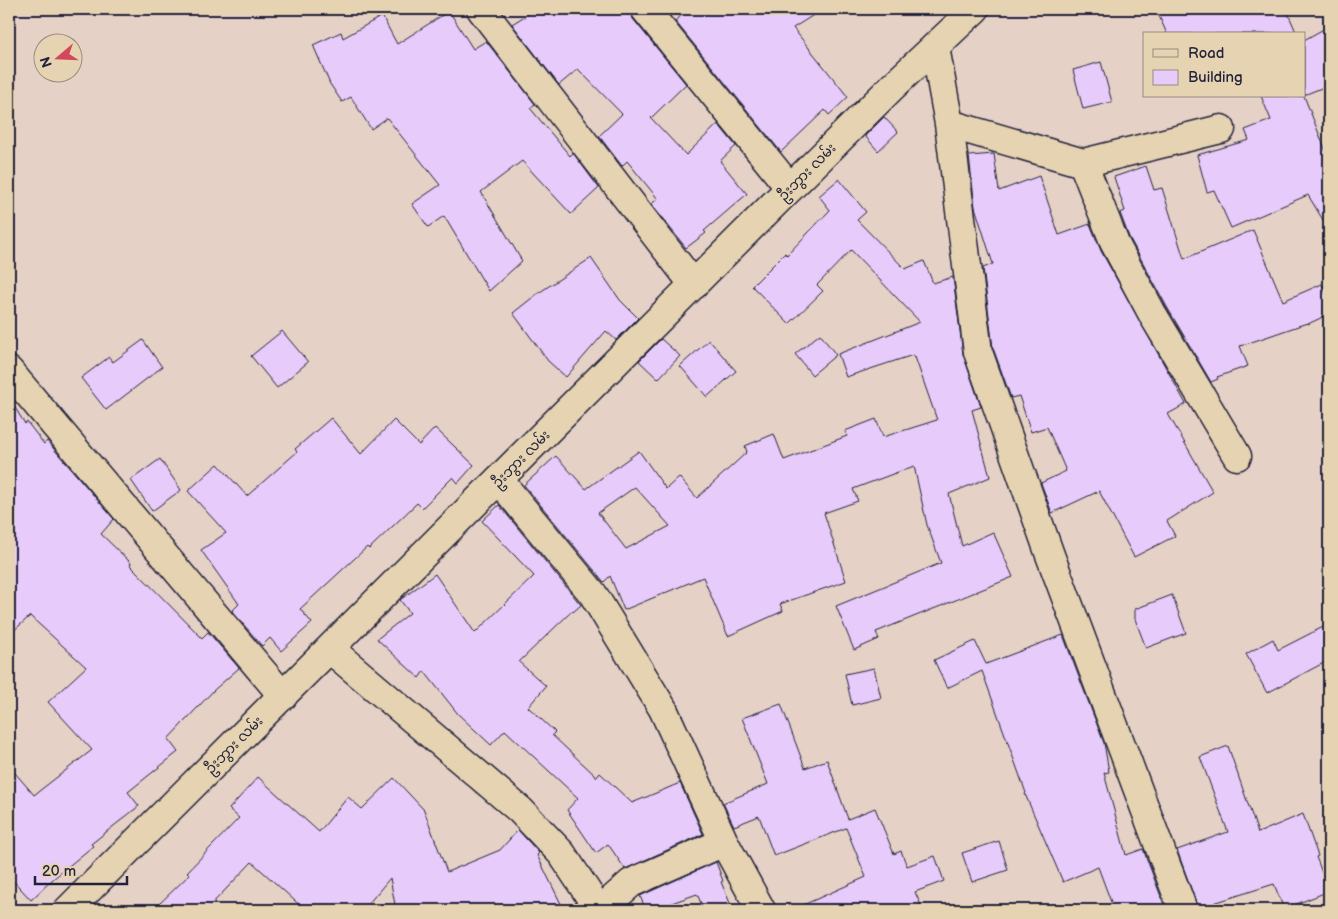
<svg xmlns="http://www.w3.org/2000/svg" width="1338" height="919" viewBox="0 0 1338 919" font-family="'Balsamiq Sans','Noto Sans Myanmar',sans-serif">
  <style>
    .building { fill: #e6cbfb; stroke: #22223b; fill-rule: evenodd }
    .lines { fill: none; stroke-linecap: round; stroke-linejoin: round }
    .minor-casing { stroke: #22223b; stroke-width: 31 }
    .tertiary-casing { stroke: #22223b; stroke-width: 31 }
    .minor { stroke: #e6d3b1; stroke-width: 28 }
    .tertiary { stroke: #e6d3b1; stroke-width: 28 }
    .labels { text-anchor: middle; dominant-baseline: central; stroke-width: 4; stroke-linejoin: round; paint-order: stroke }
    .street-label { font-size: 14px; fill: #22223b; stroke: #e6d3b1 }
  </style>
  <rect width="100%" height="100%" fill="#e6d1c7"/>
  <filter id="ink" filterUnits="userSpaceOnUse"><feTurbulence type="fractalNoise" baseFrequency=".02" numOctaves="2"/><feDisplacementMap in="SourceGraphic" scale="10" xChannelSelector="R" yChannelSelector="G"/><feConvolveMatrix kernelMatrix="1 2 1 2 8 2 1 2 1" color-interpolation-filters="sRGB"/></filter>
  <g filter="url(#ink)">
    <path class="building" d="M536 9H630L633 19 686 84 651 118 686 155 718 124 736 146 720 161 747 194 704 231 706 233 686 248 651 204 658 199 627 161 622 166 599 136 622 114 578 69 559 85 512 24Z
      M689 9H823L793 28 848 97 829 115 825 110 781 152 675 21Z
      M1156 9H1286L1297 34H1167Z
      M449 11 473 49 486 41 535 104 530 108 570 156 573 153 599 188 571 214 522 161 481 192 522 261 489 291 444 216 428 227 412 204 440 185 387 118 371 129 351 97 342 102 330 84 313 45 341 32 343 38 382 16 397 44Z
      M1329 26V85L1304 95V40Z
      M1101 62 1112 102 1083 109 1073 70Z
      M1261 96H1304L1329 159V230L1308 195 1231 228 1214 190 1207 192 1197 155 1249 140 1245 130 1271 120Z
      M884 117 898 132 878 151 865 136Z
      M994 154 999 191 1039 176 1059 235 1090 224 1101 251 1186 404 1168 414 1213 492 1167 521 1175 536 1134 557 1099 491 1052 513 1041 483 1066 471 1047 427 1031 432 1019 396 1011 398 993 348 983 268 993 264 975 207 969 156Z
      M1146 166 1154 190 1162 188 1184 259 1253 230 1283 301 1322 284 1329 301V314L1308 324 1307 323 1240 346 1248 366 1217 377 1218 379 1211 382 1167 307 1129 237 1120 213 1125 211 1114 177Z
      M839 179 866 212 857 220 905 269 924 261 933 283 953 277 963 354 981 407 972 410 990 477 949 494 962 546 993 532 1013 577 876 632 879 639 854 650 836 606 941 563 927 525 914 466 853 489 858 501 824 513 846 581 780 604 783 611 728 636 703 577 624 610 610 576 604 582 524 485 556 456 586 489 639 451 666 489 679 477 697 498 747 452 745 446 774 434 784 460 847 436 845 431 876 419 883 437 937 420 915 357 914 358 913 355 846 377 838 354 920 322 851 250 817 285 823 291 789 324 752 286 785 253 787 255 830 210 819 196ZM635 487 670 526 626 549 598 513Z
      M591 258 620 300 638 318 616 340 606 331 566 377 548 361 513 313 537 294Z
      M282 331 308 362 277 388 251 356Z
      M820 334 836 355 812 375 795 354Z
      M661 339 680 356 658 379 639 361Z
      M143 340 162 367 106 410 81 378 109 357 113 362Z
      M709 340 736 371 707 397 680 366Z
      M9 398 25 424 27 422 44 444 47 441 114 519 101 534 131 563 130 565 202 638 208 632 239 668 214 690 168 739 178 752 128 792 139 806 91 844 93 846 53 879 31 900 9 876V766L34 795 92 750 48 702 86 667 30 616 9 635Z
      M331 418 361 454 394 420 419 445 435 428 474 465 458 483 453 477 422 508 417 503 369 549 367 547 300 609 312 623 281 651 270 638 262 646 232 611 239 604 201 550 226 533 188 491 218 464 247 496 297 452 295 449Z
      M160 459 181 490 152 511 131 480Z
      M499 505 581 605 573 612 572 611 519 662 546 686 528 707 555 732 552 735 597 777 600 773 632 803 680 783 703 834 625 869 608 844 596 853 567 810 578 798 505 730 491 745 458 714 424 671 419 678 377 639 410 613 400 600 435 574 475 633 534 576 482 521Z
      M1172 595 1186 633 1146 648 1135 619V609Z
      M1329 624V660L1267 693 1246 654 1273 639 1278 650Z
      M1063 635 1104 743 1109 772 1104 773 1126 855 1143 849 1166 910H1114L1098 867 1063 882 1025 794 1026 793 982 671 947 688 934 660 975 641 986 664Z
      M874 668 881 698 852 705 845 674Z
      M781 704 805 768 827 760 848 819 875 808 894 854 901 851 907 866 935 856 944 881 915 892 923 910H792L866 877 846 828 774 856 759 816 734 826 723 803 768 784 742 718Z
      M1228 746 1258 833 1303 814 1318 856 1316 857 1329 891 1284 909 1274 884 1198 908 1177 850 1228 832 1200 757Z
      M258 777 319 832 348 797 362 809 394 778 424 810 447 872 500 850 518 830 539 853 537 855 564 910H396L390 878 363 910H305L252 862 206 910H153L190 874 187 872 239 818 229 809Z
      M999 841 1008 870 972 882 962 853Z
      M716 862 723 881 721 882 733 910H704L697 894 652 910H646L640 896Z"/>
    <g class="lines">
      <g class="minor-casing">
        <path id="minor" d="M481 9 694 285
          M645 9 790 188
          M935 47 949 124 978 352 1050 555 1183 910
          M949 124 1083 163 1221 129
          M1083 163 1115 244 1153 315 1237 456
          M9 371 283 696
          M499 480 593 594 663 709 724 842 761 910
          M330 649 520 810 562 854 599 910
          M605 910 613 899 631 883 724 842"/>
      </g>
      <g class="tertiary-casing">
        <path id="tertiary" d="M68 910 790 188 891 88 975 9"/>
      </g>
      <use href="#minor" class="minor"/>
      <use href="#tertiary" class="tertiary"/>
    </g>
  </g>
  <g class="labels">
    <g class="street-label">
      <text transform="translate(807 172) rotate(-45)">ဦးဘွား လမ်း</text>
      <text transform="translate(521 459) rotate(-45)">ဦးဘွား လမ်း</text>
      <text transform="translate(234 745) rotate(-45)">ဦးဘွား လမ်း</text>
    </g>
  </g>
  <rect width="1338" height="919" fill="none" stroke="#e6d3b1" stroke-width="30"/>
  <rect x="15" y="15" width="1308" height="889" fill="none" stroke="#22223b" stroke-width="2" filter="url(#ink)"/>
  <rect x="1143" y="32" width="162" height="65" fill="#e6d3b1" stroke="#988c82"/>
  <rect x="1153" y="49" width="25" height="8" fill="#e6d3b1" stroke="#988c82"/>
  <text x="1188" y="58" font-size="15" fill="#22223b">Road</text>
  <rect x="1153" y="70" width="25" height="15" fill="#e6cbfb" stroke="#988c82"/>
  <text x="1188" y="82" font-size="15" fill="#22223b">Building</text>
  <g transform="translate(58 58) rotate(251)"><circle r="24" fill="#e6d3b1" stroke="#988c82"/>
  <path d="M0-4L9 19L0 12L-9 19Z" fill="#d1495b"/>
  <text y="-8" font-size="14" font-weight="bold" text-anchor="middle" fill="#22223b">N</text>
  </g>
  <path d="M35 876v8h92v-8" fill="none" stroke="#22223b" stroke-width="2.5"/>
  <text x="42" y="876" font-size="15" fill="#22223b" stroke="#e6d3b1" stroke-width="4" paint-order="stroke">20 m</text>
</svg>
